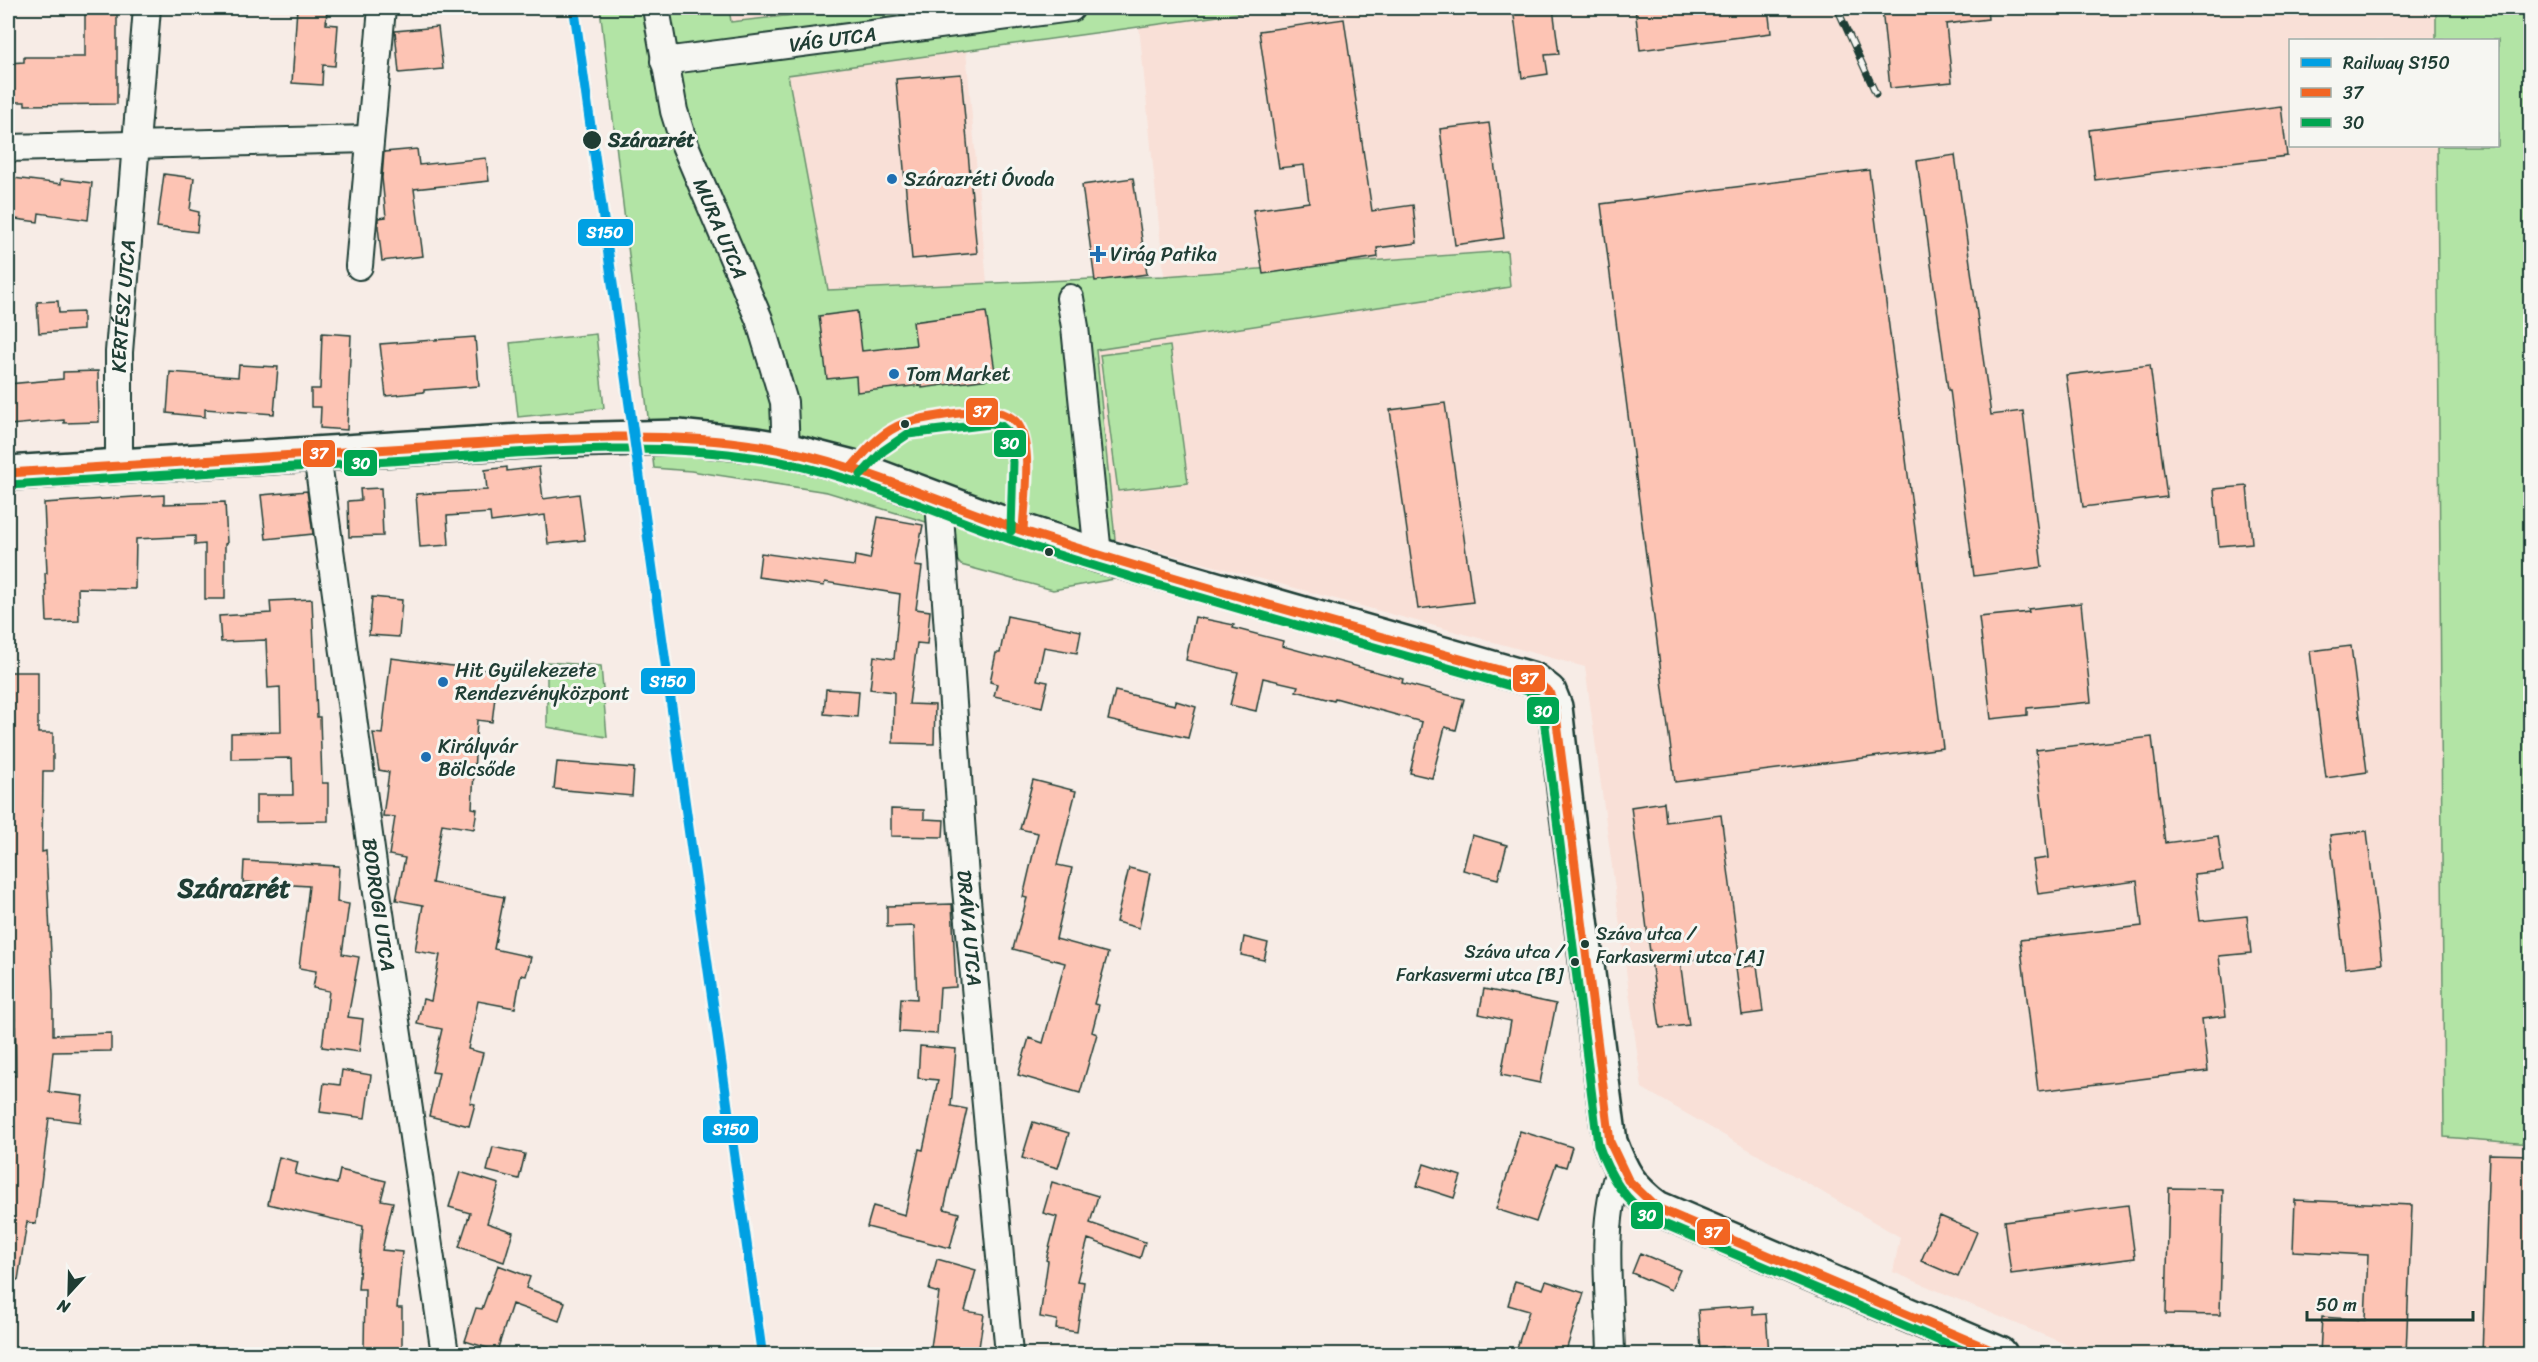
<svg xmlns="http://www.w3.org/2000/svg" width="2538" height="1362" viewBox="0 0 2538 1362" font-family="Sriracha,sans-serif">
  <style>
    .built { fill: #f9e0d7 }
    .green { fill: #b2e4a5; stroke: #68906c; stroke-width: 1.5 }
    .building { fill: #fdc4b4; stroke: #1f3d34; stroke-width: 1.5 }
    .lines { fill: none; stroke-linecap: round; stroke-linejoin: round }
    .street-casing { stroke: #1f3d34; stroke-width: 30 }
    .secondary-casing { stroke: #1f3d34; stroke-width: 38 }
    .street { stroke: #f6f6f2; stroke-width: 26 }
    .secondary { stroke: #f6f6f2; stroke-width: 33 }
    .rail-casing { stroke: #1f3d34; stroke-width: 7 }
    .rail { stroke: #f6f6f2; stroke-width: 4.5; stroke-dasharray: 14; stroke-linecap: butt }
    .bus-1-casing { stroke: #f6f6f2; stroke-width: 14 }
    .bus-2-casing { stroke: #f6f6f2; stroke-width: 14 }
    .bus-1 { stroke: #f26522; stroke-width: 9 }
    .bus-2 { stroke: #00a651; stroke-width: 9 }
    .rail-1-casing { stroke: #f6f6f2; stroke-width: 15 }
    .rail-1 { stroke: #00a0e3; stroke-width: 10 }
    .stop-dot { fill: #1f3d34; stroke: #f6f6f2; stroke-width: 2 }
    .poi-dot { fill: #1f6fb2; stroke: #f6f6f2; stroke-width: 2 }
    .labels { text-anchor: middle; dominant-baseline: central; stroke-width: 6; stroke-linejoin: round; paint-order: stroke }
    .bus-label { font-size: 18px; fill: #1f3d34; stroke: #f6f6f2; text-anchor: start }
    .street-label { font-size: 20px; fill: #1f3d34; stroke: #f6f6f2 }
    .stop-label { font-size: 20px; font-weight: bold; fill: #1f3d34; stroke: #f6f6f2; text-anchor: start }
    .poi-label { font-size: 20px; fill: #1f3d34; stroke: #f6f6f2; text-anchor: start }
    .district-label { font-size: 26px; font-weight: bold; fill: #1f3d34; stroke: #f6f6f2 }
    .line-badge { stroke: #f6f6f2; stroke-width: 2 }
    .badge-label { font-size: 16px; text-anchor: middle; font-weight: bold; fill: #fff }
  </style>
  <rect width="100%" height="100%" fill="#f7ece6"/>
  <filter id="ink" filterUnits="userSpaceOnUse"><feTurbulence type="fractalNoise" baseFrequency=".0167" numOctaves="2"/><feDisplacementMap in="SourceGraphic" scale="12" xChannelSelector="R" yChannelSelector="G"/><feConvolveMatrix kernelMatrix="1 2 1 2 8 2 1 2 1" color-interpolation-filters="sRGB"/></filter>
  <g filter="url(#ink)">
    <path class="built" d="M729 8H856L731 22Z
      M1277 8H2436V40H2290V146H2437L2444 1136 2530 1144V1354H2089L1893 1272 1900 1237 1642 1088 1585 667 1115 539 1096 350 1510 287 1506 251 1164 276 1139 26Z
      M966 50 987 283 828 290 788 75Z"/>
    <path class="green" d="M600 8H729L731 22 856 8H1277L788 75 828 290 1164 276 1507 251 1510 287 1096 350 1115 539 1114 579 1053 590 961 565 926 522 827 492 691 471 654 468Z
      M2436 8H2530V962L2528 1012 2530 1013V1144L2444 1137 2437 146H2498V40H2436Z
      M596 334 604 408 518 417 510 343Z
      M1170 346 1188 483 1118 491 1100 355Z
      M547 662 601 666 607 737 547 727Z"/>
    <path class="building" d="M85 8H117V104L25 105V102H8V63L24 62V57H85Z
      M297 8H327L326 24 338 25 335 66 323 65 322 85 292 83Z
      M1513 8H1553L1559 54 1545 55 1548 74 1522 78Z
      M1635 8H1768L1771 33 1640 50Z
      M1882 8H1987L1988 19 1946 24 1952 82 1890 88Z
      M1344 19 1372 211 1413 205 1417 243 1377 248 1378 257 1263 274 1253 210 1309 202 1304 165 1279 168 1259 31Z
      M438 27 443 69 399 73 395 31Z
      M961 74 977 253 912 259 896 79Z
      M2281 106 2287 156 2095 180 2089 130Z
      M1489 123 1504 238 1455 245 1440 129Z
      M417 149 419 165 486 158 489 181 414 189 423 256 382 261 378 227V218L386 217 382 178 384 152Z
      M1955 155 1991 415 2023 411 2042 567 1974 576 1950 390H1948L1917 161Z
      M1869 170 1943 748 1675 782 1601 204Z
      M164 174 194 178 190 210 199 212 197 232 157 227Z
      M13 178 61 184V179L92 183 88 220 39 213 38 222 8 218Z
      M1133 178 1147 274 1095 281 1082 185Z
      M58 301 59 313 83 312V330L39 333 37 302Z
      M857 311 862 351 916 345 913 322 986 312 996 378 922 388V385L857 392 856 376 827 379 819 316Z
      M322 333 351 335 347 430 320 428 321 407H311V389H320Z
      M475 337 479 386 424 390V392L386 396 380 344Z
      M239 365 278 367 274 414 205 409V417L167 413 170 372 238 377Z
      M2150 365 2167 497 2083 507 2066 375Z
      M98 371 99 422 64 423V420L10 425 8 384 63 379V372Z
      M1445 403 1473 602 1418 609 1390 410Z
      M507 467V471L539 467 543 499 579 494 585 540 548 544 545 515 491 522 490 513 447 516 449 545 420 547 416 494 487 490 485 470Z
      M2247 486 2252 543 2219 546 2214 489Z
      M381 488 383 536 349 537 348 501 361 500 360 489Z
      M307 491 313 534 266 539 261 495Z
      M164 495V504L225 502 227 543 225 544V599H205V544L195 545V536L136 539 135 589 78 588 79 621 47 622 45 573H47L44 503Z
      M878 517 923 525 915 566 922 567 916 609 930 611 927 644 917 643 909 704 935 705 934 744 893 743 894 692 870 689 874 656 894 659 900 594 825 582 824 586 758 577 761 553 854 566 855 556 870 559Z
      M372 597 402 600 399 637 369 635Z
      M312 599 317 717H320L322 783H328V821L256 822V795H293L292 758 231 759V733L281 732 280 687 268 688 266 640 221 642 219 616 271 613 270 601Z
      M2081 603 2091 702 2027 708V715L1991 719 1979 617 2029 612 2028 609Z
      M1007 616 1081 631 1077 653 1044 647 1037 680 1048 682 1042 707 994 696 997 684 990 682 996 653H1000Z
      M1195 617 1234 625 1233 628 1283 641 1282 646 1403 679 1402 683 1464 699 1456 730 1445 727 1432 778 1410 773 1422 722 1335 698 1334 701 1296 691 1298 686 1263 678 1256 711 1230 705 1238 672 1186 660Z
      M2351 646 2367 772 2326 778 2310 651Z
      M391 658 498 672 492 722 477 720 472 808 477 809 474 829 442 824 432 883 504 897 494 949 531 957 526 976 521 975 515 1008 478 1001 468 1049 483 1053 470 1103 475 1104 469 1126 429 1116 439 1073 432 1072 442 1029 417 1024 423 999 431 1001 440 955 415 951 423 905 396 900 405 858 389 855 395 817 383 816 389 772 379 770 373 733 382 734Z
      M8 672H38V733H53V771H43L42 852 46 851 53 995V1035L111 1033V1051L53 1052 49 1092 83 1096 80 1122 49 1118 36 1224 27 1222 18 1280 8 1279V1113L12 1075 16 1076 15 997 8 906V794H10L11 709H8Z
      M826 689 859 691 857 717 824 714Z
      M1115 691 1175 705 1176 701 1196 707 1188 738 1108 720Z
      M2152 737 2165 843 2218 836 2223 871 2194 874 2200 921 2247 916 2251 953 2219 956 2226 1016 2202 1019 2208 1071 2038 1091 2020 940 2142 926 2137 881 2038 894 2033 860 2048 858 2036 750Z
      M557 762 634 768 632 796 554 789Z
      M1033 780 1076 791 1057 865 1072 868 1056 939 1108 953 1094 1004 1099 1005 1092 1032 1097 1034 1080 1093 1018 1075 1029 1038 1043 1043 1065 963 1013 949 1027 898 1023 897 1038 833 1020 829Z
      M1664 802 1666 822 1721 815 1739 954 1680 961 1689 1025 1660 1028 1631 807Z
      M891 809 924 810V819L944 820 943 837 891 836Z
      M2367 831 2382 964 2345 968 2330 835Z
      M1472 835 1507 845 1498 879 1463 870Z
      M244 861 339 866 337 902 349 904 342 954 359 957 348 1017 363 1019 359 1052 322 1047 329 991 313 988 316 971 299 968 309 886 243 882Z
      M1129 868 1150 873 1139 928 1116 922Z
      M952 904 956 987 940 988 937 1034 899 1032 901 998 917 999 914 926 887 927V906Z
      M1244 937 1268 943 1264 960 1241 955Z
      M1757 965 1763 1012 1742 1015 1736 968Z
      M1484 989 1556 1004 1540 1083 1501 1075 1511 1021 1479 1014Z
      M920 1046 956 1049 951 1106 967 1109 944 1209 959 1213 950 1248 867 1227 873 1206 905 1215 919 1149 923 1150 938 1080 918 1078Z
      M342 1070 371 1075 365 1118 320 1112 324 1083 340 1085Z
      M1033 1122 1069 1133 1058 1168 1022 1158Z
      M1520 1131 1572 1147 1566 1167 1556 1164 1536 1222 1496 1209 1515 1152H1514Z
      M493 1147 525 1154 519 1179 487 1171Z
      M2489 1154 2530 1155 2524 1354H2482Z
      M279 1157 298 1162 295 1174 337 1184 340 1170 386 1181 381 1200 393 1202 382 1250 402 1252 397 1308H402V1349L364 1348 365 1289H358L363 1226 268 1204Z
      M1424 1164 1461 1176 1454 1198 1417 1186Z
      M460 1172 499 1184 487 1223 513 1232 504 1262 459 1247 470 1213 449 1207Z
      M1052 1182 1098 1196 1090 1223 1145 1242 1140 1258 1088 1239 1077 1281 1084 1282 1077 1332 1056 1329 1057 1320 1040 1317 1048 1261 1046 1260 1057 1217 1043 1213Z
      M2169 1188 2223 1189 2220 1315 2166 1314Z
      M2295 1200 2412 1205 2406 1354H2320L2322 1317 2365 1320 2368 1255 2293 1251Z
      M2128 1205 2135 1258 2011 1274 2004 1221Z
      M1940 1216 1977 1232 1958 1277 1921 1261Z
      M1640 1253 1680 1270 1671 1290 1632 1273Z
      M937 1259 976 1270 965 1311 984 1314 978 1354H930L939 1293 929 1290Z
      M498 1265 530 1277 526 1288 565 1302 559 1321 512 1304 497 1351 465 1341 476 1308 482 1309Z
      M1515 1281 1543 1289 1546 1281 1584 1293 1565 1354H1515L1529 1311 1508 1305Z
      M1753 1306V1315L1766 1314 1769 1354H1722V1347L1701 1349 1698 1310Z"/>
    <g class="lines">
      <g class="street-casing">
        <g id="street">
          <path id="s1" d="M656 8 674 111 684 143 759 319 784 402 786 450"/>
          <path id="s2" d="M664 61 1071 8"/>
          <path d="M8 148 369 139"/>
          <path d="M359 266 382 8"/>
          <path d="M1070 298 1075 327 1098 555"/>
          <path id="s3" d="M317 455 376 886 445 1354"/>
          <path id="s4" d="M119 466V352L147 8"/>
          <path id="s5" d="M939 500 965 878 1009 1354"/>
          <path d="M1611 1354C1610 1295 1599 1224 1620 1169"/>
        </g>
      </g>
      <g class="secondary-casing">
        <path id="secondary" d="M8 473 523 441 678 437 756 445 786 450 852 467 1023 531 1098 555 1534 680 1549 692 1555 707 1566 805 1610 1142C1622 1174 1630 1188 1657 1208L2000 1354"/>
      </g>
      <use href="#street" class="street"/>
      <use href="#secondary" class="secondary"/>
      <g class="rail-casing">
        <path id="rail" d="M1837 8 1876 94"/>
      </g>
      <use href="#rail" class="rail"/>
      <g class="bus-1-casing">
        <path id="bus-1" d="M852 467C865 452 878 436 896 427 913 418 976 409 996 412 1004 413 1015 419 1019 426 1033 450 1024 504 1023 531
          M8 473C146 464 285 456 423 447 535 440 650 429 760 446 857 461 944 506 1036 535 1201 588 1368 632 1534 680L1549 692 1555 707 1610 1142 1628 1180 1657 1208 2000 1354"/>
      </g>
      <g class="bus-2-casing">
        <path id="bus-2" d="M861 475 883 451 908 434 990 424 1001 426 1008 432 1013 462 1011 531
          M9 485C147 476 285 468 422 459 533 452 648 441 758 458 854 472 941 517 1033 547 1197 599 1363 643 1528 691L1539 699 1543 710 1598 1144C1608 1174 1625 1201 1652 1219L1971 1354"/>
      </g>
      <use href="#bus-1" class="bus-1"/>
      <use href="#bus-2" class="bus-2"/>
      <g class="rail-1-casing">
        <path id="rail-1" d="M574 8 762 1354"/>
      </g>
      <use href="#rail-1" class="rail-1"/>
    </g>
  </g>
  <g class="stop-dot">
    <circle cx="592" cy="140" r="10"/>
    <circle cx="905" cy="424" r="5"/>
    <circle cx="1049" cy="552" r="5"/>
    <circle cx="1585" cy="944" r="5"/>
    <circle cx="1575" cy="962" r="5"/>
  </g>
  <g class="poi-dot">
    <circle cx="892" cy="179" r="6"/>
    <path d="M1095 245h6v6h6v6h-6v6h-6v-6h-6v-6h6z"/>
    <circle cx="894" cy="374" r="6"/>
    <circle cx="443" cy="682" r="6"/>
    <circle cx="426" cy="757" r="6"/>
  </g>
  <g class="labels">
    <g class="bus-label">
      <text x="1596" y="934">Száva utca /<tspan x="1596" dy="23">Farkasvermi utca [A]</tspan></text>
      <text x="1564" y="952" text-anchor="end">Száva utca /<tspan x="1564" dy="23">Farkasvermi utca [B]</tspan></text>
    </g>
    <g class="street-label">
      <text stroke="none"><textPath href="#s2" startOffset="170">VÁG UTCA</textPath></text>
      <text stroke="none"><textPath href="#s1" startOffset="231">MURA UTCA</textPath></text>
      <text stroke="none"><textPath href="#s4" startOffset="160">KERTÉSZ UTCA</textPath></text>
      <text stroke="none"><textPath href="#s3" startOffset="454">BODROGI UTCA</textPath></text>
      <text stroke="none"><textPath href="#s5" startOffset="429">DRÁVA UTCA</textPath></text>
    </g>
    <g class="stop-label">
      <text x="608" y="140">Szárazrét</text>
    </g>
    <g class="poi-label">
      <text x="904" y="179">Szárazréti Óvoda</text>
      <text x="1110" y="254">Virág Patika</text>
      <text x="906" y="374">Tom Market</text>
      <text x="455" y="670">Hit Gyülekezete<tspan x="455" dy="23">Rendezvényközpont</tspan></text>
      <text x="438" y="746">Királyvár<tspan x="438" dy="23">Bölcsőde</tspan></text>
    </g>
    <g class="district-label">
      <text x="234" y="888">Szárazrét</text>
    </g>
  </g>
  <g class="line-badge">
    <rect x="577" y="218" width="57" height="29" rx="6" fill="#00a0e3"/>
    <rect x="965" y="397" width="34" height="29" rx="6" fill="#f26522"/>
    <rect x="993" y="429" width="34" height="29" rx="6" fill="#00a651"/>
    <rect x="302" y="439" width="34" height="29" rx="6" fill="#f26522"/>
    <rect x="343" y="449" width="35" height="28" rx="6" fill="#00a651"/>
    <rect x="1512" y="664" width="34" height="29" rx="6" fill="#f26522"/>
    <rect x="640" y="667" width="56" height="28" rx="6" fill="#00a0e3"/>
    <rect x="1526" y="696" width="34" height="29" rx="6" fill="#00a651"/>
    <rect x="702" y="1115" width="57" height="29" rx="6" fill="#00a0e3"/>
    <rect x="1630" y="1201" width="34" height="29" rx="6" fill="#00a651"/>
    <rect x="1696" y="1218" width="35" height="28" rx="6" fill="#f26522"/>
  </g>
  <g class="badge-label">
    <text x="605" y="238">S150</text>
    <text x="982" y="417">37</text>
    <text x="1010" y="449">30</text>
    <text x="319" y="459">37</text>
    <text x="361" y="469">30</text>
    <text x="1529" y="684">37</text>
    <text x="668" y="687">S150</text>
    <text x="1543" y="717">30</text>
    <text x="731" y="1135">S150</text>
    <text x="1647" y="1221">30</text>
    <text x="1713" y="1238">37</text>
  </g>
  <rect width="2538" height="1362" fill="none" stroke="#f6f6f2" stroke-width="30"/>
  <rect x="15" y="15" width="2508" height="1332" fill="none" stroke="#1f3d34" stroke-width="2" filter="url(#ink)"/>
  <rect x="2289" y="39" width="210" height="108" fill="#f6f6f2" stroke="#a0aca6" stroke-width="1.5"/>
  <rect x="2301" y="58" width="30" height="9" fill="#00a0e3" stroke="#a0aca6" stroke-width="1.5"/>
  <text x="2343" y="69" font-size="18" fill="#1f3d34">Railway S150</text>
  <rect x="2301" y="88" width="30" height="9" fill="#f26522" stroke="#a0aca6" stroke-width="1.5"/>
  <text x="2343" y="99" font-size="18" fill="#1f3d34">37</text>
  <rect x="2301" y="118" width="30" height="9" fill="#00a651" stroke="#a0aca6" stroke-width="1.5"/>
  <text x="2343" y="129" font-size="18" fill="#1f3d34">30</text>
  <g transform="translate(69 1293) rotate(202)" stroke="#f6f6f2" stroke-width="4.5" paint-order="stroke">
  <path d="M0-4.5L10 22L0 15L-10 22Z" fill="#1f3d34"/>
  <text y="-9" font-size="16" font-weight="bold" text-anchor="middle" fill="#1f3d34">N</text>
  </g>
  <path d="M2307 1311v9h166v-9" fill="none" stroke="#1f3d34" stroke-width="3"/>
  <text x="2316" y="1311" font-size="18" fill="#1f3d34" stroke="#f6f6f2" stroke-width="4.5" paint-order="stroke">50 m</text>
</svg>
